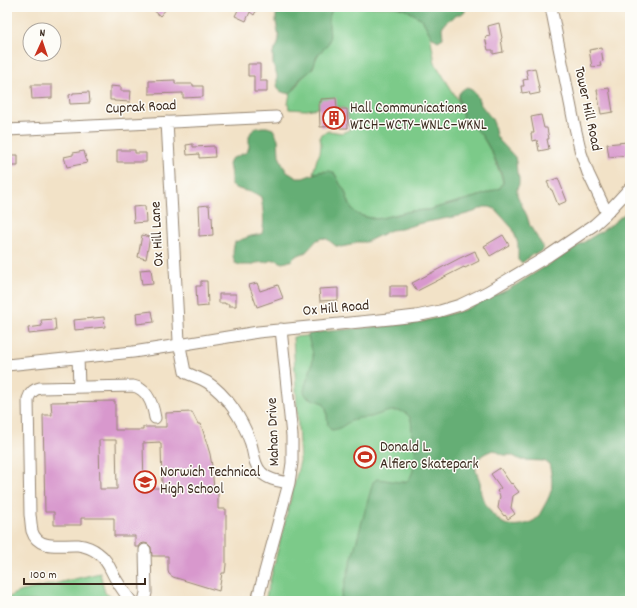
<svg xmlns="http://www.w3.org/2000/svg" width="637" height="608" viewBox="0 0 637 608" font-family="Dekko,sans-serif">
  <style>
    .green { fill: #7cca89; stroke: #5c7a54 }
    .forest { fill: #65ae75; stroke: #506c4a; fill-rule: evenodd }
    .building { fill: #d898cd; fill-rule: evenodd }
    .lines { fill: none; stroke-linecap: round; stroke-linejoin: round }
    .minor-casing { stroke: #968672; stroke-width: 13 }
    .minor { stroke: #fff; stroke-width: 11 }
    .labels { text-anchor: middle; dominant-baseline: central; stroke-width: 3; stroke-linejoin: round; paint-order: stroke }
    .street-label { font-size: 15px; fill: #3b2a1e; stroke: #fdfcf7 }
    .poi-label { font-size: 15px; fill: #3b2a1e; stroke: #fdfcf7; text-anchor: start }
  </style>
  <rect width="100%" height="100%" fill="#fdfcf7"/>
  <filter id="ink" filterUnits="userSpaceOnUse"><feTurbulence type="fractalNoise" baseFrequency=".025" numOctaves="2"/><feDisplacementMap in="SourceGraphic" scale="8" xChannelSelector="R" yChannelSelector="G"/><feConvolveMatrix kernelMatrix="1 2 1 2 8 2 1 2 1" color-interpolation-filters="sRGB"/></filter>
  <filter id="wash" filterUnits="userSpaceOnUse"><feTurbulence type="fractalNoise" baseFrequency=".012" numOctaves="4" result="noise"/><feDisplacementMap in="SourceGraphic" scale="16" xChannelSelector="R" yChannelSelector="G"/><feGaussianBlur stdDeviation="0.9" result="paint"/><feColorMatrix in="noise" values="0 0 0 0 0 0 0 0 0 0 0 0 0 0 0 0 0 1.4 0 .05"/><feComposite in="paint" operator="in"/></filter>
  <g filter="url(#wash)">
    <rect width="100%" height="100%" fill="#f2e2c7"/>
    <path class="green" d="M337 7H396L405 9 422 19 430 34 435 63 458 100 462 109V115L468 124 477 130 481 134 492 153 502 178 503 183 500 188 479 196 428 210 411 211 377 219 366 217 357 214 353 210 350 205 344 189 340 184 335 174 324 171 313 173 317 159 320 153 321 144 320 136 321 134 329 131 342 133 349 130 350 127 347 113 343 108 325 104 318 108 306 110 289 109 288 104 290 93 295 89 300 80 313 68 316 58 319 53 327 46 329 35 328 25 330 14 333 9Z
      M427 326 441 430 344 601H265L300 461 293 337Z
      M100 573 105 593 110 596 112 601H7V599L14 594 23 591Z"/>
    <path class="forest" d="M278 7H337C323 14 332 29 329 41 328 47 321 50 318 55 315 59 315 63 313 67 311 72 304 75 300 79 293 88 294 98 280 91L277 86V75L273 64V53L278 44 279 38 276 22V16Z
      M396 7H465V12C458 15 444 20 442 28 442 31 443 35 443 38L438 41 433 38 430 34 422 19 405 9Z
      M467 87 472 90 476 94 481 105 492 119 494 124 496 135 499 140 515 157 516 162 517 173 519 178V184L517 189V195L527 216 530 226 542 245 543 250 541 252 533 254 522 263 520 262 518 260V244L513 229 495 209 490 207H484L474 212 463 215 417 224 401 229 391 230 366 242H356L351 245 341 247 336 246 327 239 322 238 317 240 306 252 296 256 292 260 287 262 282 263 277 260H272L266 262 256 263 251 265H240L235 263C232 257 233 248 235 242L251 236 262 234C265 222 263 209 261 197 252 190 240 192 231 185V175L229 164 231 159 247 152 249 147V137L251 132 256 128 262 127H267L273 129 278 139 279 156 284 167 287 172 297 178H303L319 172 330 171 335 174 340 184 344 189 350 205 353 210 357 214 366 217 377 219 411 211 428 210 479 196 500 188C501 187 502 184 503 183 504 174 486 140 480 133 475 128 466 125 463 119 462 116 463 113 462 110 461 100 452 95 467 87Z
      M630 209V601H340L373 482 377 479C384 479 401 484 407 481 414 476 416 457 415 449 414 445 412 441 412 437 411 430 413 422 409 416 406 413 402 411 398 411 388 410 381 414 371 417 366 418 359 417 353 420 346 423 340 430 331 430L328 425 326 408 323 403 307 397 304 392C305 380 313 369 313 356 313 348 308 342 308 334L321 332 421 322 464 310 507 290 516 285 611 225ZM494 450 503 455H511L521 460 544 461 549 464C551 470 553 485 551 491 549 498 545 504 542 510 540 513 539 516 537 518 531 525 510 528 503 523 493 517 485 505 481 494 480 491 481 486 480 482 479 478 477 475 476 471 474 459 483 453 494 450Z"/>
    <g id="blocks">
      <path class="building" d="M150 7H168L160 16Z
        M238 7H258L254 15 250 12 246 21 235 16 239 8Z
        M499 23 502 38 501 39 503 52 493 54V50H488L485 37 490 36 488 26Z
        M601 48 603 61 600 62 601 66 592 67 589 50Z
        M248 64H260V81H267V92H254V76H248Z
        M535 68 540 93 530 95 529 92 522 93 521 86H524L523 80 528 79 526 70Z
        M175 80V84H193V86H203V97L183 98V93L149 94V81Z
        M31 85H52V98L32 99Z
        M110 86 121 87V91H131L130 102 114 101V100H110Z
        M609 88 613 112 601 114 597 90Z
        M89 92 90 103 70 104 69 95 73 94V93Z
        M336 98 337 109H347L348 128H340V126L320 127 319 102H321V99Z
        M541 115 544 128H547L549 139H547L549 149 539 151 537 140 532 141 531 133H534L531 117Z
        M627 142 628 155 609 157 607 144Z
        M193 144V147L214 146 215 157 199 158V154L187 155 186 145Z
        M117 150H135V153H146V162H117Z
        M84 151 87 163 67 167 64 157 73 155V153Z
        M7 155H18V166H7Z
        M558 178 567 201 558 205 552 190H551L547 182Z
        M209 205 210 217H212L213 235 199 236V229H200L199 206Z
        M145 206 146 222 134 223 133 207Z
        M142 235 150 237 146 259 138 257Z
        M503 235 509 245 490 256 484 246Z
        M475 251 479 261 465 268 464 267 417 291 412 283 460 258Z
        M151 269 153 284 142 285 140 270Z
        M201 281H207L208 306 197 307 196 286H201Z
        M257 283 260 291 278 285 283 298 257 307 249 285Z
        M390 286H407V297H390Z
        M338 288V300L320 301 319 289Z
        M219 294H236V306H229V304H225V303H219Z
        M152 311 154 322 137 324 136 313Z
        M104 317 105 327 75 330 74 320Z
        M55 319 56 331 29 334 28 328 42 326 41 320Z
        M115 401V430H143V427H166V413L192 412 198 424H201L210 454 212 466 214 490H218V509H226V565L225 573H222L219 591 173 577 169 574 168 571V556H152L151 547 148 544 144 543 141 544 139 547H135V536H114V518H81V525H54V512H45L43 415H52L51 402ZM99 440H116L117 489H100ZM160 442V444H161L162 488H144L143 443Z
        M500 468 511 484 512 483 519 492 513 496 511 508 515 514 508 519 505 515 504 516 498 508 500 496 497 491 501 488 491 474Z"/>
    </g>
  </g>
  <g filter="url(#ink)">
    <use href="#blocks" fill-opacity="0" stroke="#968672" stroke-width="1"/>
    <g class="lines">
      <g class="minor-casing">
        <path id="minor" d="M551 7 574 123 581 153 588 173 607 213
          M167 122 179 341 185 372C192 376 200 378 207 382 227 395 242 419 250 441 254 451 253 464 261 472 268 480 279 481 289 483
          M7 130 276 117
          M78 358 79 387
          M7 365 133 352 179 345 258 332 390 319 416 316 440 311 460 305 487 292 548 256 594 225 605 215 630 188
          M131 601C125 594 120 586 115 578 110 569 107 559 98 553 92 548 85 546 78 545 62 544 38 551 32 531 31 526 31 520 30 515L28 399C30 393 34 389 40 388L133 386C148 389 153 405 155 418
          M144 601 146 593 145 550
          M257 601 289 483 292 463V436L281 329"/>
      </g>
      <use href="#minor" class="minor"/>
    </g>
  </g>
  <defs>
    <g id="building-ring" transform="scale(1.15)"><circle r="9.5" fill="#fdfcf7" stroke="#c8321e" stroke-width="1.5"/><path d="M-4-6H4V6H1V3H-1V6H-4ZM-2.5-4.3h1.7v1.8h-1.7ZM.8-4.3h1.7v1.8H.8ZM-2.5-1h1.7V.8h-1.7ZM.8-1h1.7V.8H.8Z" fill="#c8321e"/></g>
    <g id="stadium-ring" transform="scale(1.15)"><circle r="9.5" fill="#fdfcf7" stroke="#c8321e" stroke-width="1.5"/><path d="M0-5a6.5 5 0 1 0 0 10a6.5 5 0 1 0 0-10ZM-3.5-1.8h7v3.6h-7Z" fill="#c8321e"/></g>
    <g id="school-ring" transform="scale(1.15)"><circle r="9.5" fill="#fdfcf7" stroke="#c8321e" stroke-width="1.5"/><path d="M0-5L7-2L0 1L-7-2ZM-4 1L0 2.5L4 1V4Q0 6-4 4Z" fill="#c8321e"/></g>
  </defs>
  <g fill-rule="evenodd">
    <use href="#building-ring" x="334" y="118"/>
    <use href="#stadium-ring" x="365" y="457"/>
    <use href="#school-ring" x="145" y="482"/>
  </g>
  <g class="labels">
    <g class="street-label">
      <text transform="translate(141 108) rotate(-3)">Cuprak Road</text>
      <text transform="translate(587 109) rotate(78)">Tower Hill Road</text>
      <text transform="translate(158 234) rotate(-93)">Ox Hill Lane</text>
      <text transform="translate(336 309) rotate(-5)">Ox Hill Road</text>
      <text transform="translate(274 432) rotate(-92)">Mahan Drive</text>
    </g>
    <g class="poi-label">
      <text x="350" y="109">Hall Communications<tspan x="350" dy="17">WICH–WCTY–WNLC–WKNL</tspan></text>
      <text x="380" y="448">Donald L.<tspan x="380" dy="17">Alfiero Skatepark</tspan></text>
      <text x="160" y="473">Norwich Technical<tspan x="160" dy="17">High School</tspan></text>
    </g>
  </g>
  <rect width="637" height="608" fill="none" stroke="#fdfcf7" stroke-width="24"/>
  <g transform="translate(42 42) rotate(3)"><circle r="19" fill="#fdfcf7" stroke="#afa8a0"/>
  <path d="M0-3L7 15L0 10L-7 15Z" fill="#c8321e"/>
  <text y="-6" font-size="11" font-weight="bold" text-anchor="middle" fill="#3b2a1e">N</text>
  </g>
  <path d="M24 578v6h121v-6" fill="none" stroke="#3b2a1e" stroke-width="2"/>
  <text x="30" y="578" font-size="12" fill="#3b2a1e" stroke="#fdfcf7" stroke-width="3" paint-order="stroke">100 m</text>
</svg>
